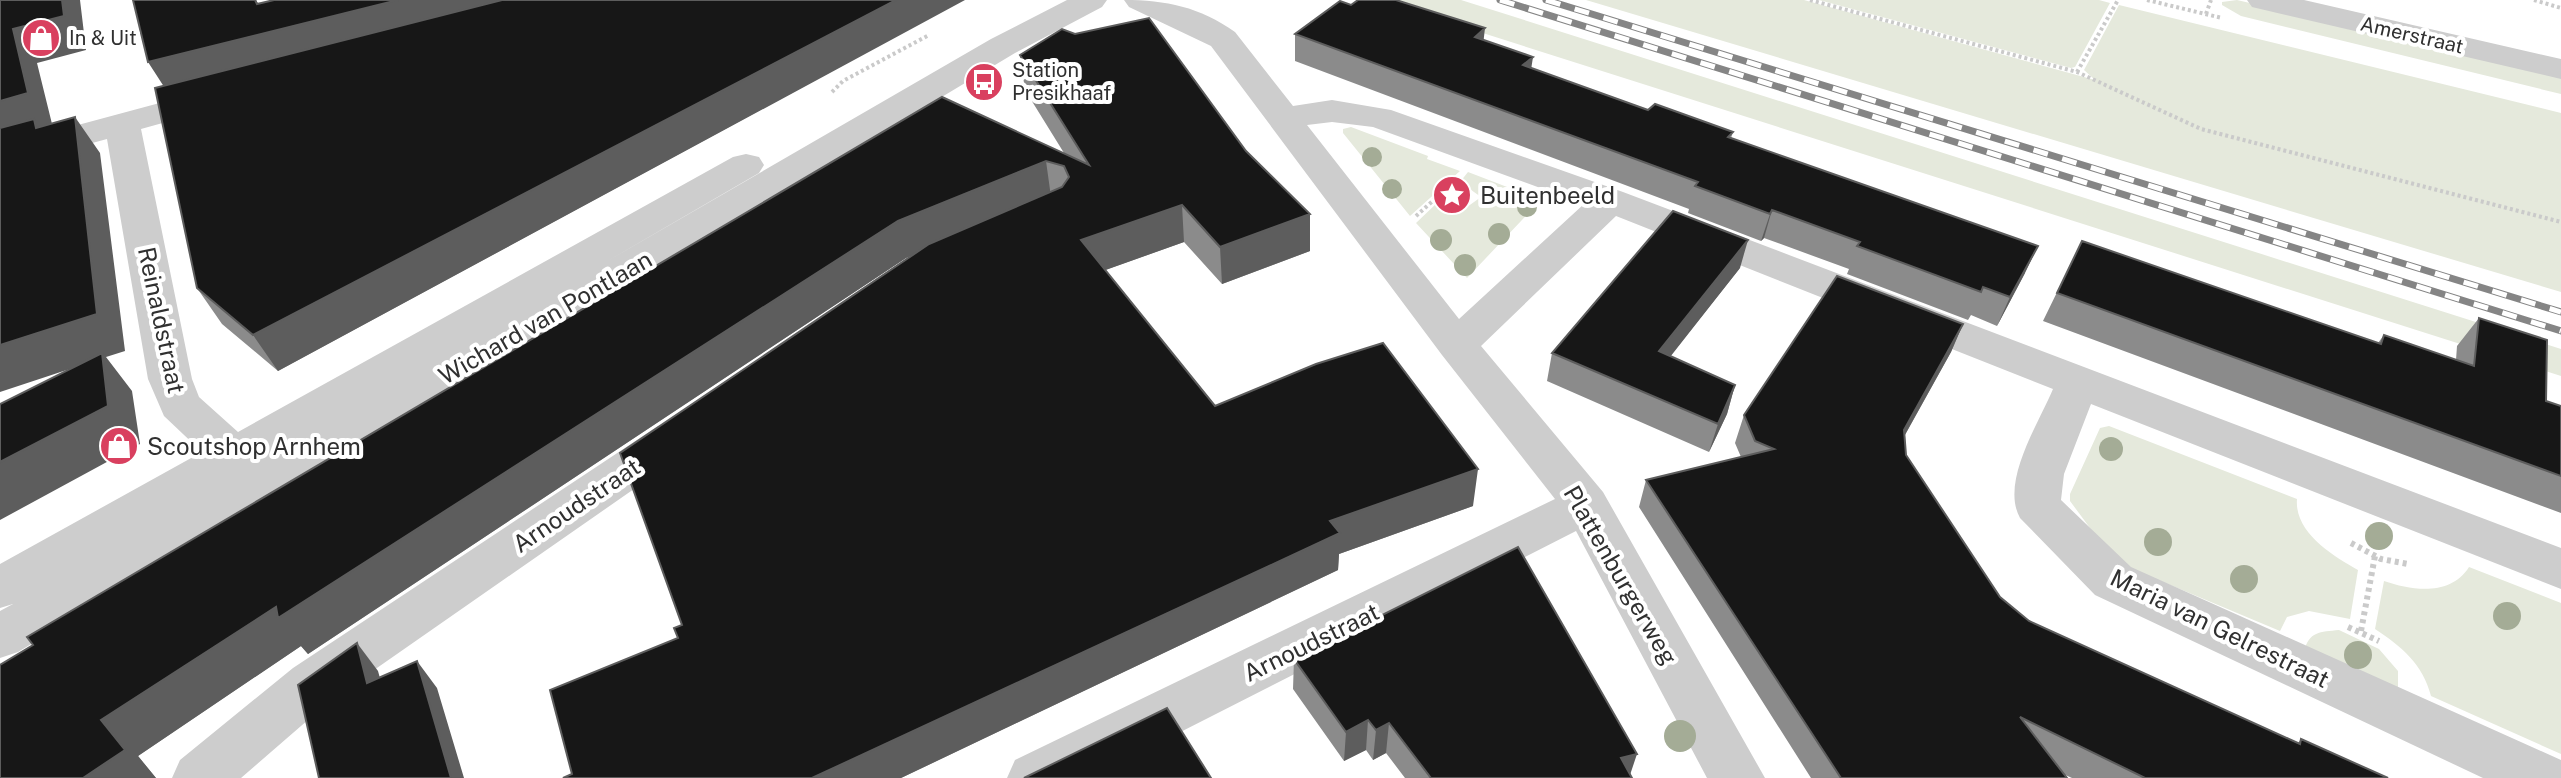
<svg xmlns="http://www.w3.org/2000/svg" width="2561" height="778" viewBox="0 0 2561 778" font-family="'Public Sans',sans-serif">
  <style>
    .green { fill: #e5e9dc }
    .lines { fill: none; stroke-linecap: round; stroke-linejoin: round }
    .path-far1 { stroke: #cacaca; stroke-width: 4; stroke-dasharray: 3 3; stroke-linecap: butt }
    .path { stroke: #cacaca; stroke-width: 6; stroke-dasharray: 4 4; stroke-linecap: butt }
    .minor { fill: #cdcdcd; fill-rule: evenodd }
    .rail-casing { stroke: #858585; stroke-width: 7 }
    .rail { stroke: #fff; stroke-width: 5; stroke-dasharray: 15; stroke-linecap: butt }
    .tree { fill: #a4ac96 }
    .wall { fill: #8b8b8b }
    .shaded-wall { fill: #5d5d5d }
    .building { fill: #171717; stroke: #5d5d5d; stroke-width: 2 }
    .labels { text-anchor: middle; dominant-baseline: central; stroke-width: 8; stroke-linejoin: round; paint-order: stroke }
    .far-street-label { font-size: 20px; fill: #303030; stroke: #fff }
    .far-poi-label { font-size: 20px; fill: #303030; stroke: #fff; text-anchor: start }
    .poi-label { font-size: 24px; fill: #303030; stroke: #fff; text-anchor: start }
    .street-label { font-size: 24px; fill: #303030; stroke: #fff }
  </style>
  <rect width="100%" height="100%" fill="#fff"/>
  <path class="green" d="M1379 0H1461L2561 349V376Z
    M1586 0H1804L2095 80 2084 70 2119 5 2561 113V292Z
    M1819 0H2099L2110 3 2075 67 2071 68Z
    M2237 0 2561 77V94L2241 16 2222 5V2Z
    M1351 127 1428 156 1427 159 1460 171 1410 216 1343 133V129Z
    M1468 172 1541 200 1467 278 1416 223 1438 202 1460 212 1481 197 1460 182Z
    M2109 426 2297 499C2294 532 2333 556 2358 570L2350 619 2309 611 2287 617 2280 631 2125 566 2110 555 2070 501V494L2100 428Z
    M2469 567 2561 603V754L2431 696C2423 664 2401 646 2375 629L2384 581C2413 591 2451 596 2469 567Z
    M2339 630 2379 649 2398 671V693L2304 652C2309 631 2320 632 2339 630Z"/>
  <g class="lines">
    <path class="path-far1" d="M1810 0 2077 72 2201 129 2561 222
      M2147 0 2222 18
      M2534 0 2561 8
      M2206 14 2211 0
      M2077 72 2118 0
      M832 92 843 81 929 35
      M1416 216 1447 188"/>
    <path class="path" d="M2351 543 2381 559 2408 564
      M2348 627 2379 641
      M2361 631 2375 556"/>
    <path class="minor" d="M1067 0H1107L1102 7 1015 53 18 652 0 658V611L13 604 0 608V564L202 452 164 416 148 379 107 139 0 168V146L219 87 231 90 236 97 231 104 141 129 192 379 199 397 238 432 733 157 746 154 759 157 764 165 759 173 592 270 991 39Z
      M1124 0C1166 0 1200 7 1235 32L1293 106 1332 100 1391 110 1623 192 2561 548V589L2091 404 2064 474 2061 500 2131 567 2561 760V778H2483L2095 595 2020 518C2000 482 2039 423 2053 389L1616 216 1481 346 1603 492 1765 778H1707L1576 531 1090 778H1007L1015 760 1555 499 1442 355 1211 46 1129 7ZM1332 122 1373 127 1584 204 1459 319 1307 125Z
      M2247 0H2304L2561 59V79L2252 7Z
      M674 422 690 426 697 438 690 450 331 700 241 778H172L180 760 293 668 658 426Z"/>
    <g class="rail-casing">
      <path id="rail" d="M1500 0 2561 331
        M1546 0 2561 312"/>
    </g>
    <use href="#rail" class="rail"/>
  </g>
  <g class="tree">
    <circle cx="1372" cy="157" r="10"/>
    <circle cx="1392" cy="189" r="10"/>
    <circle cx="1527" cy="207" r="10"/>
    <circle cx="1499" cy="234" r="11"/>
    <circle cx="1441" cy="240" r="11"/>
    <circle cx="1465" cy="265" r="11"/>
    <circle cx="2111" cy="449" r="12"/>
    <circle cx="2379" cy="536" r="14"/>
    <circle cx="2158" cy="542" r="14"/>
    <circle cx="2244" cy="579" r="14"/>
    <circle cx="2507" cy="616" r="14"/>
    <circle cx="2358" cy="655" r="14"/>
    <circle cx="1680" cy="736" r="16"/>
  </g>
  <path class="wall" d="M133 0H256L258 4 847 63 278 371 222 324 197 288 164 86Z
    M1351 5 1484 40 1531 68 1648 110 1733 132 1731 138 2025 273 1997 326 1971 315 1968 320 1847 274 1849 269 1764 238 1761 241 1688 213 1689 209 1295 61V34Z
    M1020 55 1246 151 1310 214V251L1222 284 1184 242 1105 270 1215 406 1473 506 1339 554 1338 570 901 778H563L572 774 678 638 682 625 914 254 906 258 308 654 301 646 138 756 156 778H0V665L1064 153 1025 90Z
    M2082 241 2378 343 2384 335 2456 360 2457 346 2479 318 2546 401 2561 406V513L2043 321Z
    M1740 268 1670 356 1735 385 1727 414 1709 452 1547 381 1552 353Z
    M1963 324 1951 352 1905 435 1906 455 2000 597 2029 621 2298 743 2301 739 2388 778H2072L2063 774 2067 778H1811L1639 507 1646 480 1741 457 1735 443 1744 415Z
    M1294 659 1630 775 1632 778H1405L1386 753 1373 760 1366 750 1344 761 1293 689Z"/>
  <path class="shaded-wall" d="M62 0H80L86 50 37 63 53 128 0 144V101L13 29Z
    M255 0H256L272 31 398 0H543L170 96 148 62Z
    M896 0H965L278 371 253 335Z
    M1485 28 1482 54 1475 37Z
    M1533 57 1529 83 1523 65Z
    M75 117 100 153 125 351 106 357 132 391 140 444 0 520V462L103 358 0 392V345Z
    M1046 161 1051 197 906 258 308 654 301 646 138 756 156 778H83L101 720 276 607 898 221Z
    M1182 205 1184 242 1086 277 1081 240Z
    M1772 210 1764 238 1761 241 1770 214Z
    M1310 214V251L1222 284 1220 247Z
    M1748 240 1740 268 1652 380 1659 351Z
    M2038 246 2025 273 1997 326 2010 297Z
    M1963 324 1951 352 1892 458 1904 430Z
    M1735 385 1727 414 1709 452 1718 424Z
    M1478 469 1473 506 1339 554 1338 570 901 778H812L1330 521Z
    M357 643 378 671 389 711 367 683Z
    M417 661 437 688 464 778H451Z
    M1368 720 1366 750 1344 761 1346 732Z
    M1389 723 1386 753 1373 760 1376 730Z
    M1637 754 1629 778 1621 758Z"/>
  <path class="building" d="M0 0H62L64 16 13 29 28 93 0 101Z
    M133 0H255L257 4 274 0H398L148 62Z
    M502 0H896L253 335 197 288 155 88Z
    M1358 0H1396L1485 28 1475 37 1533 57 1523 65 1648 110 1655 104 1733 132 1728 137 2038 246 2010 297 1983 287 1981 292 1857 246 1860 242 1772 210 1770 214 1695 186 1698 182 1295 34 1340 1 1351 5Z
    M1149 18 1246 151 1310 214 1220 247 1182 205 1081 240 1215 406 1316 364 1383 343 1478 469 1330 521 1340 533 812 778H563L572 774 550 690 678 638 674 628 682 625 620 453 929 244 1062 187 1069 177 1064 166 1046 161 898 221 278 618 276 607 101 720 125 750 83 778H0V665L33 645 27 637 942 97 1089 165 1020 55 1062 29 1075 34Z
    M75 117 97 314 0 345V128L34 119 36 128Z
    M1673 211 1748 240 1659 351 1735 385 1718 424 1552 353Z
    M2082 241 2381 344 2384 335 2474 366 2479 318 2547 340 2546 401 2561 406V476L2057 293Z
    M1837 276 1963 324 1904 430 1906 455 2000 597 2029 621 2300 744 2301 739 2388 778H2145L2020 717 2067 778H1841L1646 480 1774 449 1755 441 1744 415Z
    M102 353 108 406 0 462V404Z
    M1518 547 1637 754 1621 758 1632 778H1431L1389 723 1376 730 1368 720 1346 732 1294 659Z
    M357 643 367 683 417 661 451 778H319L298 685Z
    M1167 708 1211 778H1024Z"/>
  <defs>
    <g id="shop-disc" transform="scale(2)"><circle r="9.5" fill="#d9405f" stroke="#fff"/><path d="M-5-2.5h2.3a2.7 3.5 0 0 1 5.4 0H5L5.5 6h-11ZM-1.5-2.5h3a1.5 2.3 0 0 0-3 0Z" fill="#fff"/></g>
    <g id="bus-disc" transform="scale(2)"><circle r="9.5" fill="#d9405f" stroke="#fff"/><path d="M-5-6H5V4H4V6H2V4H-2V6H-4V4H-5ZM-3.5-4V0h7V-4ZM-3.5 1.2v1.5H-2V1.2ZM2 1.2v1.5H3.5V1.2Z" fill="#fff"/></g>
    <g id="sight-disc" transform="scale(2)"><circle r="9.5" fill="#d9405f" stroke="#fff"/><path d="M0-6L1.8-2.2L6-1.7L2.9 1.2L3.7 5.4L0 3.3L-3.7 5.4L-2.9 1.2L-6-1.7L-1.8-2.2Z" fill="#fff"/></g>
  </defs>
  <g fill-rule="evenodd">
    <use href="#shop-disc" x="41" y="38"/>
    <use href="#bus-disc" x="984" y="82"/>
    <use href="#sight-disc" x="1452" y="195"/>
    <use href="#shop-disc" x="119" y="446"/>
  </g>
  <g class="labels">
    <g class="far-street-label">
      <text transform="translate(2412 35) rotate(13)">Amerstraat</text>
    </g>
    <g class="far-poi-label">
      <text x="69" y="38">In &amp; Uit</text>
      <text x="1012" y="70">Station<tspan x="1012" dy="23">Presikhaaf</tspan></text>
    </g>
    <g class="poi-label">
      <text x="1480" y="195">Buitenbeeld</text>
      <text x="147" y="446">Scoutshop Arnhem</text>
    </g>
    <g class="street-label">
      <text transform="translate(545 317) rotate(-30)">Wichard van Pontlaan</text>
      <text transform="translate(162 320) rotate(78)">Reinaldstraat</text>
      <text transform="translate(576 505) rotate(-34)">Arnoudstraat</text>
      <text transform="translate(1621 575) rotate(60)">Plattenburgerweg</text>
      <text transform="translate(2220 628) rotate(26)">Maria van Gelrestraat</text>
      <text transform="translate(1311 642) rotate(-26)">Arnoudstraat</text>
    </g>
  </g>
</svg>
